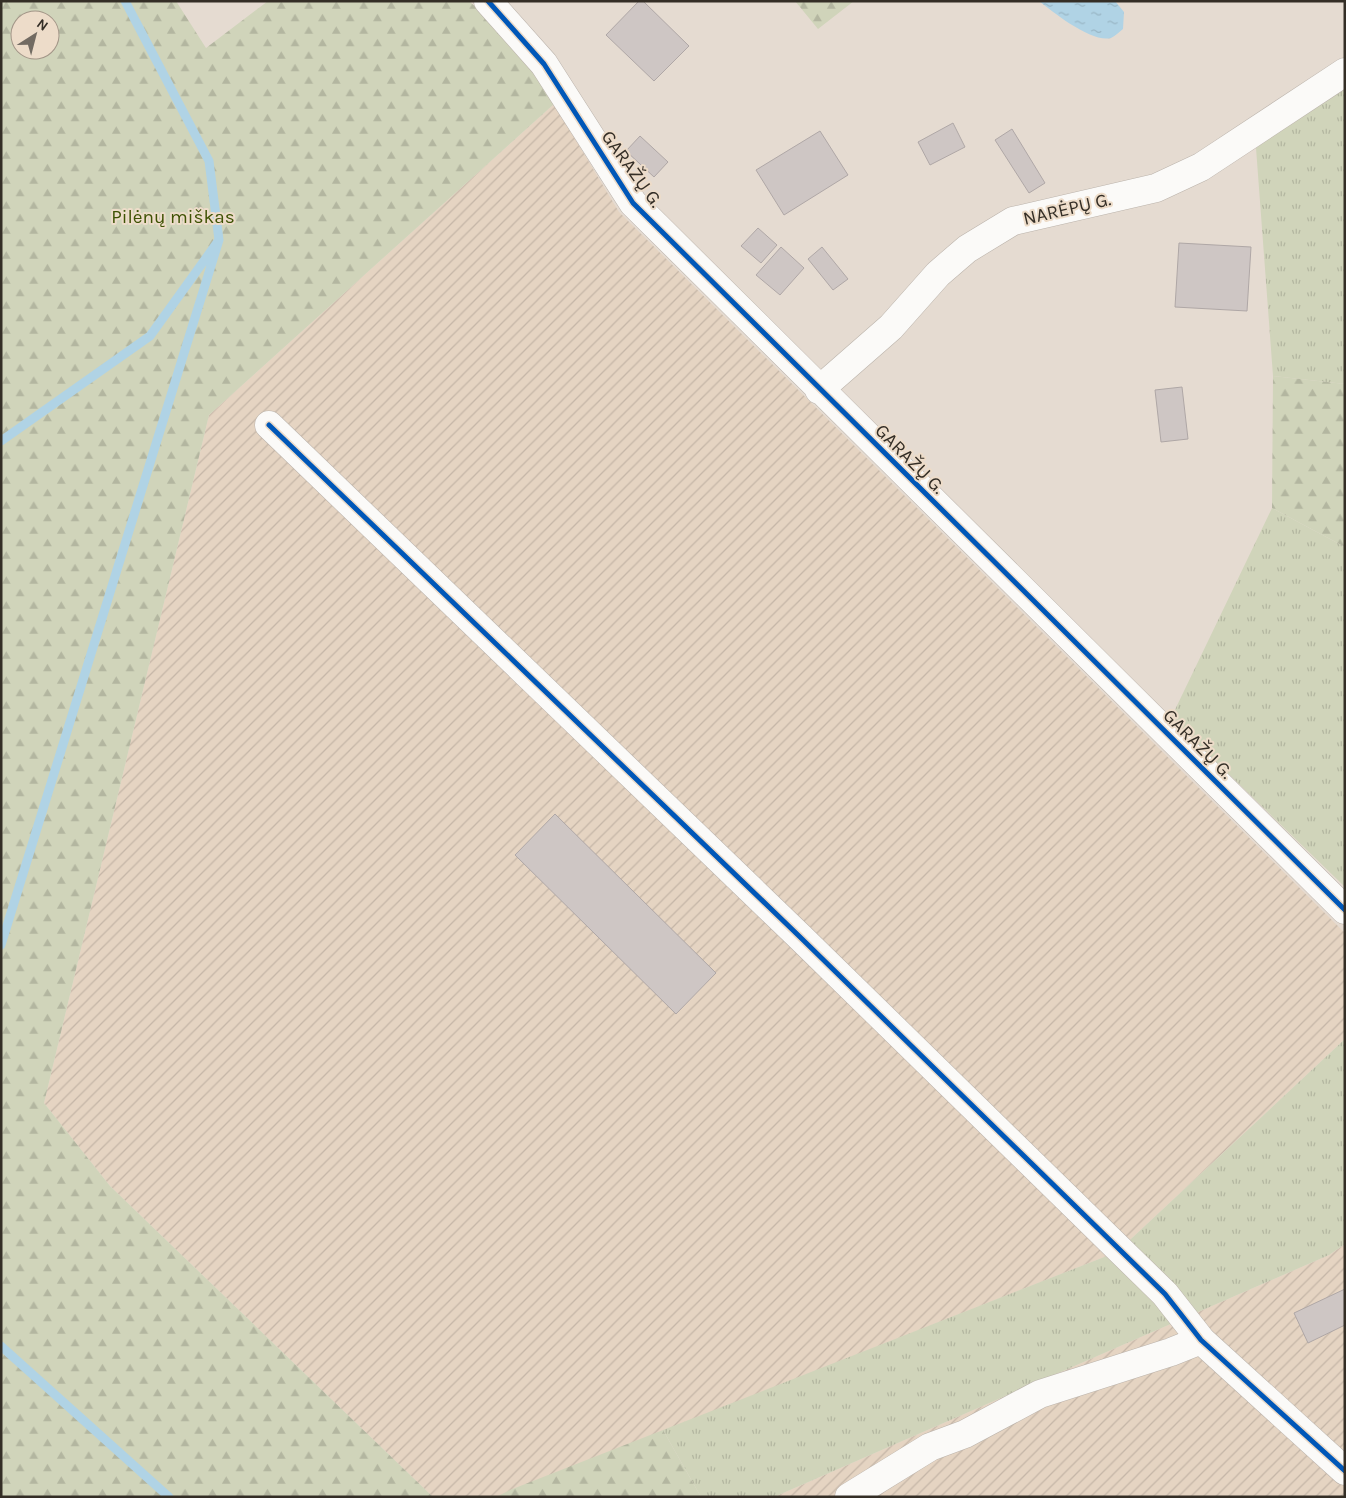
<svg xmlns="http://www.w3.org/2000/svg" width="1346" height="1498" viewBox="0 0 1346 1498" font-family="Karla,sans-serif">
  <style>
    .industrial { fill: url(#industrial-furrows) }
    .grass { fill: url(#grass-tufts) }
    .forest { fill: url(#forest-firs); fill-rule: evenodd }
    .water { fill: url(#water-ripples) }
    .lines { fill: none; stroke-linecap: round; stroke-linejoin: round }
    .stream { stroke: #b0d3e5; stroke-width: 9 }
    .building { fill: #cec6c4; stroke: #afa7a6 }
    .minor-casing { stroke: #bbb3ab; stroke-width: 29 }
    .minor { stroke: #fbfaf8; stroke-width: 28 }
    .cycleway-casing { stroke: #eddcc9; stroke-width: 8 }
    .cycleway { stroke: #0057b8; stroke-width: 5 }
    .labels { text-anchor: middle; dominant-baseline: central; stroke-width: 4; stroke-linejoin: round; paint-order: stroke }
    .street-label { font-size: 19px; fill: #342e26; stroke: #eddcc9 }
    .park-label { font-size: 19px; fill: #3e5204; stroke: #eddcc9 }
  </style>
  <defs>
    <pattern id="industrial-furrows" width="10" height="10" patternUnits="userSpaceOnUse" patternTransform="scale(1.25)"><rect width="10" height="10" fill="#e5d4c2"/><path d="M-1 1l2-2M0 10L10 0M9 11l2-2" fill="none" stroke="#c5b6a7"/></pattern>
    <pattern id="grass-tufts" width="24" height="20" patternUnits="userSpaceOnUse" patternTransform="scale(1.25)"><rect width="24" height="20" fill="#d0d4ba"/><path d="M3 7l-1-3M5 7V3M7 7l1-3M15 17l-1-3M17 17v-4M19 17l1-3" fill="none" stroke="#b3b6a0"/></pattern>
    <pattern id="forest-firs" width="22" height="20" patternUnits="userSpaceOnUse" patternTransform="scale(1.25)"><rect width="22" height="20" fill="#d0d4ba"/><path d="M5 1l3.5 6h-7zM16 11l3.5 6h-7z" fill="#b3b6a0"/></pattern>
    <pattern id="water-ripples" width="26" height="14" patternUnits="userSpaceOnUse" patternTransform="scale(1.25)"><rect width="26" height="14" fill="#b0d3e5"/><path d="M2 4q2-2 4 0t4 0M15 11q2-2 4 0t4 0" fill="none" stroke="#98b5c4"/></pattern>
  </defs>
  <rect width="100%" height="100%" fill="#e5dbd1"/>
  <path class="industrial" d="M554 104 619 212 1345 933V1039L1117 1252 496 1497H433L110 1186 44 1103 209 415Z
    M1345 1244V1497H774L1329 1255Z"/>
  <path class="grass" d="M1345 84V384L1273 376 1256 148Z
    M1272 508 1345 547V887L1171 718Z
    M1345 1039V1244L1329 1255 774 1497H701L663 1430 1117 1252Z"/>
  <path class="forest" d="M1 1H176L206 48 268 1H469L509 37 554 104 209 415 44 1103 110 1186 433 1497H1ZM20 20H50V50H20Z
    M795 1H854L818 29Z
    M1273 376 1345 384V547L1272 508Z
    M663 1430 701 1497H496L510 1490Z"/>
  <path class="water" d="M1039 1H1115L1124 12 1123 29C1119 32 1115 36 1111 38 1092 43 1054 13 1039 1Z"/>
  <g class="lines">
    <path class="stream" d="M1 441 150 336 219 240 209 161 125 1
      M1 945 219 240
      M1 1346 169 1497"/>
  </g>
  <path class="building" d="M639 1H643L689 46 654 81 606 35Z
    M953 123 965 147 930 165 918 142Z
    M1012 129 1045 183 1029 193 995 140Z
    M820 131 848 175 784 215 756 170Z
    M640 136 668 162 654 177 626 151Z
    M758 228 777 245 761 263 741 246Z
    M1179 243 1251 247 1247 311 1175 307Z
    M781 247 804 268 780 295 756 275Z
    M822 247 848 279 833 290 808 259Z
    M1182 387 1188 439 1161 442 1155 390Z
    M555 814 716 973 676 1014 515 855Z
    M1345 1289V1325L1308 1343 1294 1313Z"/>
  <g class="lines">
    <g class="minor-casing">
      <path id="minor" d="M488 1 544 64 633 203 1345 910
        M819 390 891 327 938 274 967 249 1013 221 1156 188 1201 167 1345 72
        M269 425 799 936 1165 1294 1201 1340 1345 1471
        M849 1497 930 1447 965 1434 1040 1394 1171 1352 1201 1340"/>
    </g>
    <use href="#minor" class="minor"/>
    <g class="cycleway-casing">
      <path id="cycleway" d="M488 1 544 64 633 203 1345 910
        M269 425 799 936 1165 1294 1201 1340 1345 1471"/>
    </g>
    <use href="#cycleway" class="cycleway"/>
  </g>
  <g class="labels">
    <g class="street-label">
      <text transform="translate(632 169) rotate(54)">GARAŽŲ G.</text>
      <text transform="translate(1067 209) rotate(-13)">NARĖPŲ G.</text>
      <text transform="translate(910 459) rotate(45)">GARAŽŲ G.</text>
      <text transform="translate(1198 744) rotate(45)">GARAŽŲ G.</text>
    </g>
    <g class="park-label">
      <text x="173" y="217">Pilėnų miškas</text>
    </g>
  </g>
  <rect width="1346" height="1498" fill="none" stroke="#342e26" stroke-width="5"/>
  <g transform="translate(35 35) rotate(36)"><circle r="24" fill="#eddcc9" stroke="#a39688"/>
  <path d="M0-4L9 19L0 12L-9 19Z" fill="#726b62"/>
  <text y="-8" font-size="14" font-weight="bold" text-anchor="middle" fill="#342e26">N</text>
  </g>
</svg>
